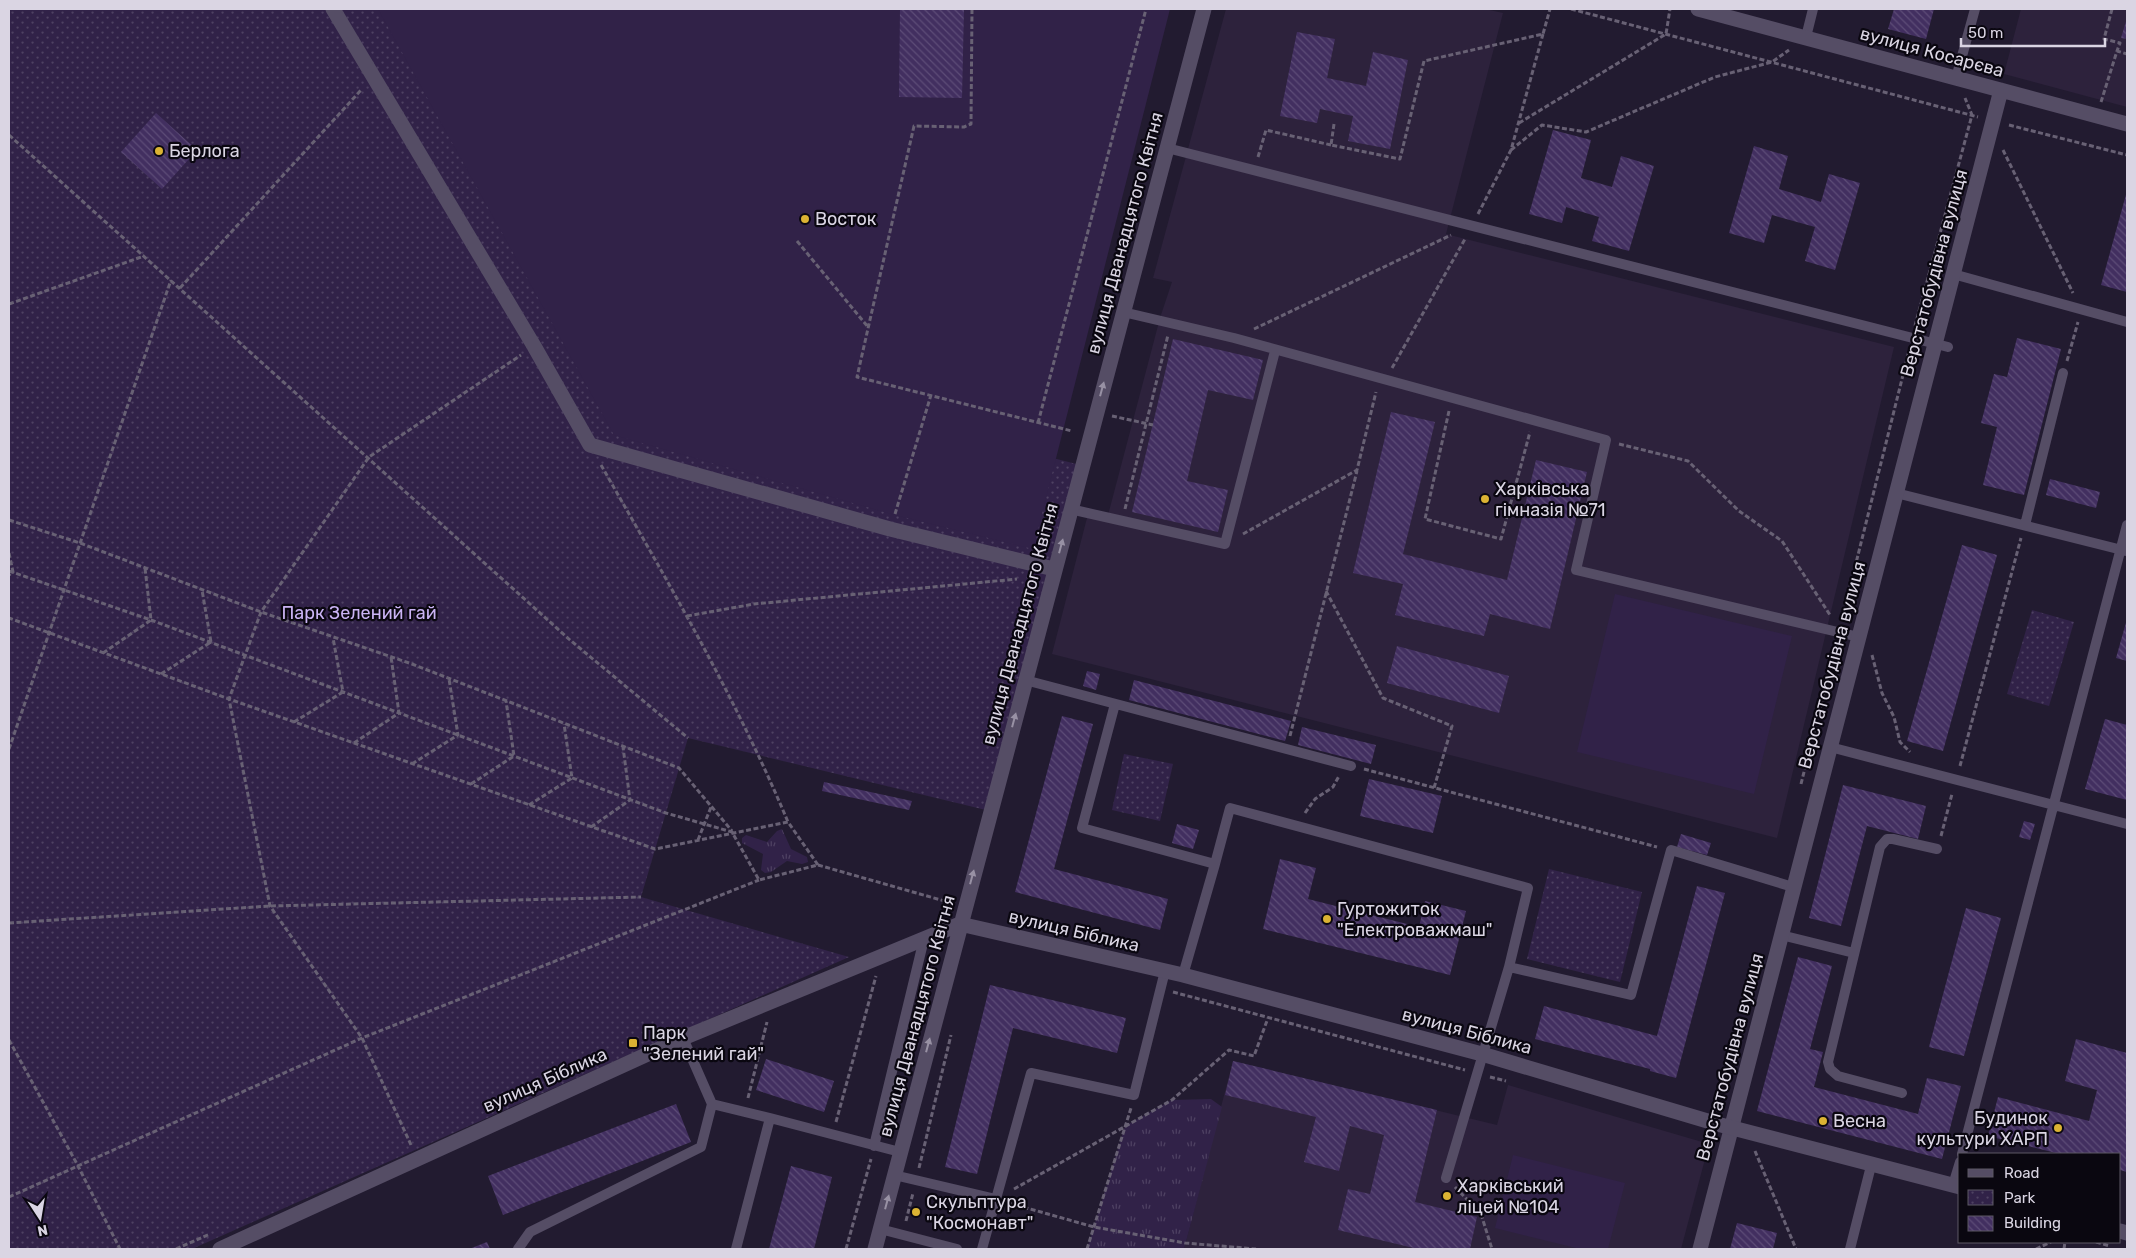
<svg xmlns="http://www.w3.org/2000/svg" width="2136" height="1258" viewBox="0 0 2136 1258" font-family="Rubik,sans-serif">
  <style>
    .built { fill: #2d223c }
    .grass { fill: url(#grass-tufts) }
    .park { fill: url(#park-dots) }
    .garden { fill: #312248 }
    .building { fill: url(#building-back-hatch) }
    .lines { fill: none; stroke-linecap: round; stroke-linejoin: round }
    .path { stroke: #686174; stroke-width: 3; stroke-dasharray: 5 2.5; stroke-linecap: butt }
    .service { stroke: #554d65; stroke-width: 10 }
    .minor { stroke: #554d65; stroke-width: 15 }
    .tertiary { stroke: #554d65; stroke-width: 15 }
    .oneway { fill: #9891a4 }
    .poi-dot { fill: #dbb333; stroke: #0a0710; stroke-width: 2 }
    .labels { text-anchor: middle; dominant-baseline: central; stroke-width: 4.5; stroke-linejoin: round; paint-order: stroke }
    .street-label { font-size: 18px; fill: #dad5e3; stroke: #0a0710 }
    .poi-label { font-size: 18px; fill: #dad5e3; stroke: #0a0710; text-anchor: start }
    .park-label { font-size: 18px; fill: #cab3f4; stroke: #0a0710 }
  </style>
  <defs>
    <pattern id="grass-tufts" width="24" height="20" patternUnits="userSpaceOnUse" patternTransform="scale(1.25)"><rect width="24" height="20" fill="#312248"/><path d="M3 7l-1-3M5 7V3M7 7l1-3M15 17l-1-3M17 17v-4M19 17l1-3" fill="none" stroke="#4e4162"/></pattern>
    <pattern id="park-dots" width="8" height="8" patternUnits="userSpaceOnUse" patternTransform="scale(1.25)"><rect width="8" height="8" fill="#312248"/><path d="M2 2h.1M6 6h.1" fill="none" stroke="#4e4162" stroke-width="1.8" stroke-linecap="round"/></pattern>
    <pattern id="building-back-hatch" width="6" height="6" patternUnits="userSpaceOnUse" patternTransform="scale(1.25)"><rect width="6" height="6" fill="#422f60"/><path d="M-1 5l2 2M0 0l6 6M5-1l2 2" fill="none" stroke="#5d4c77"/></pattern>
  </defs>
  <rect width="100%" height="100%" fill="#221b30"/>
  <path class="built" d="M1226 9H1485L1503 13 1446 234 1894 347 1777 838 1052 654 1088 514 1107 519 1160 318 1172 282 1153 278Z
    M2021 9H2127V107L2004 74Z
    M1233 1061 1497 1125 1508 1085 1709 1144 1681 1249H1184Z"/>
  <path class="grass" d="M782 829 791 849 807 857 808 862 802 864 787 861 771 872 765 873 761 870 763 854 742 843V838L746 835 767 842 777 831Z
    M1211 1099 1222 1107 1184 1249H1087L1125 1126 1172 1100Z"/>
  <path class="park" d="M9 9H400L573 335 1084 466 990 811 688 738 641 897 849 957 192 1249H9Z
    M2032 610 2074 622 2049 706 2007 694Z
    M1124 754 1173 764 1160 821 1112 810Z
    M1549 869 1642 892 1620 982 1527 959Z"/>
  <path class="garden" d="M378 9H1170L1033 549 895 515 614 435Z
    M1615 594 1792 636 1754 794 1577 752Z
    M1513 1155 1625 1183 1608 1249H1580L1495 1228Z"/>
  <path class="building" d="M900 9H964L962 98 899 97Z
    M1894 9H1934L1926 39 1888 29Z
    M2127 18V39L2121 38Z
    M1297 32 1335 39 1327 78 1366 86 1373 52 1408 60 1390 149 1348 141 1353 116 1320 109 1317 123 1280 116Z
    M156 113 197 150 162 189 121 152Z
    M1553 130 1591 140 1581 178 1612 187 1621 156 1654 166 1629 251 1592 241 1599 217 1566 207 1562 223 1529 214Z
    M1754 146 1788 156 1779 189 1821 202 1829 174 1860 183 1835 270 1805 261 1815 227 1772 215 1764 243 1729 233Z
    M2127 191V292L2101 285Z
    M2017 338 2061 349 2024 495 1983 485 1997 427 1981 423 1994 374 2007 377Z
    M1173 339 1263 360 1253 400 1208 390 1187 481 1228 490 1218 532 1132 512Z
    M1391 412 1435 422 1403 554 1507 580 1536 460 1587 472 1550 629 1490 614 1484 636 1395 615 1403 584 1353 573Z
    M2050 479 2100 492 2096 508 2046 495Z
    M1962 545 1997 555 1943 751 1907 741Z
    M2127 619V661L2116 658Z
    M1397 646 1509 676 1499 713 1387 683Z
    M1087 671 1100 674 1096 690 1083 686Z
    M1134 680 1291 721 1285 741 1129 700Z
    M1062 716 1093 724 1054 869 1168 899 1160 930 1015 892Z
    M2105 719 2127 725V800L2085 789Z
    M1302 727 1376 745 1371 764 1298 745Z
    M1369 779 1442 796 1433 833 1360 816Z
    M824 782 912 801 909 810 822 791Z
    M1843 785 1926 806 1918 839 1867 826 1841 926 1809 918Z
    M2024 821 2035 824 2030 840 2019 837Z
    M1177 824 1199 830 1193 849 1172 843Z
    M1681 834 1711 843 1707 855 1677 847Z
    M1280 859 1316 868 1308 899 1419 927 1425 901 1466 911 1450 975 1263 929Z
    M1697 886 1725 893 1676 1078 1650 1071V1069L1535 1039 1544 1006 1657 1036Z
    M1966 908 2001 918 1964 1056 1929 1047Z
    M1798 957 1832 966 1810 1049 1823 1052 1814 1087 1918 1114 1927 1078 1961 1086 1942 1159 1757 1111Z
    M990 985 1126 1018 1117 1053 1013 1028 977 1174 945 1167Z
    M2076 1039 2127 1053V1172L2120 1170V1154H2060L1988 1136 1998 1097 2089 1121 2097 1090 2065 1081Z
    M766 1059 834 1081 824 1112 756 1090Z
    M1233 1061 1437 1110 1415 1202 1477 1217 1470 1249H1418L1338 1230 1348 1189 1370 1194 1384 1135 1350 1126 1339 1171 1304 1162 1316 1117 1225 1095Z
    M676 1104 691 1142 503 1215 488 1176Z
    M791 1166 832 1177 814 1249H769Z
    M1737 1223 1777 1233 1773 1249H1730Z
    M487 1242 490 1249H469Z"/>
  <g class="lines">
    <path class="path" d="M972 9 971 124 964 127 914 126 857 377 1072 431
      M1571 9 1978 117
      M2112 9 2104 39 2120 43 2117 51
      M2101 102 2117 51 2127 54
      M1519 123 1666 34 1670 9
      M1334 124 1331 145 1400 159 1424 61 1543 34 1550 9
      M2009 125 2127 155
      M9 135 570 640 688 738
      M1511 150 1542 125 1586 132 1715 77 1772 62 1789 50
      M2003 150 2073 293
      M1258 157 1266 130 1331 145
      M1478 214 1511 150 1543 34
      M797 241 868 327
      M180 288 362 89
      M9 304 144 256
      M1915 326 1972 115 1965 98
      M1254 329 1451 235
      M2067 361 2078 322
      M1392 368 1465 239
      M1449 411 1425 519 1501 539 1530 432
      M1112 416 1153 425
      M1038 423 1146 9
      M1619 444 1688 461 1739 511 1782 541 1830 615
      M601 465C668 582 736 698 788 822
      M1125 509 1168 335
      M895 514 931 395
      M9 520 80 543 261 612 412 664 679 768 732 831
      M1243 534 1357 470 1376 392
      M9 553 13 572 9 575
      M9 571 151 620 666 813 732 832 759 880 818 865 788 822 655 849 229 699 9 618
      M1326 591 1383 698 1452 726 1434 788
      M687 616 754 604 1017 579
      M1842 619 1909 351
      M103 653 151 620 145 568
      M1872 655 1882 693 1894 717 1900 742 1910 752
      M161 674 211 642 202 590
      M294 722 343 692 333 638
      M1290 736 1357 471
      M354 743 399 713 391 657
      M9 749 171 280
      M412 764 458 735 449 679
      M1960 766 2021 538
      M1364 769 1657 847
      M471 784 514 756 506 701
      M1801 784 1836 645
      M529 805 572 778 564 724
      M1305 813 1315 799 1333 787 1339 776
      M591 827 630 800 623 747
      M1941 836 1952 794
      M698 840 711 807
      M818 865 948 902
      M9 923 270 906 641 897
      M1173 992 1465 1070
      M9 1040 77 1164 120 1249
      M1490 1077 1506 1081
      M748 1098 767 1022
      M836 1122 876 976
      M411 1145 362 1038 270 906 229 699 261 612 369 457 521 355
      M1755 1151 1796 1249
      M919 1168 951 1035
      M1455 1187 1481 1214 1492 1249
      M1014 1189 1172 1100 1229 1050 1254 1056 1268 1018
      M9 1197 362 1038 759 880
      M1009 1203 1094 1227 1185 1243 1256 1249
      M906 1221 913 1193
      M2096 1242 2110 1246
      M176 1249 210 1234
      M846 1249 871 1159
      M1087 1249 1131 1108
      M2036 1249 2051 1242
      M2064 1249 2065 1242"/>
    <path class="service" d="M1806 37 1813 9
      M1956 78 1975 9
      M1167 148 1948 347
      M1953 274 2127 322
      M1123 312 1234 338 1606 440 1576 570 1859 637
      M1896 493 2126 551
      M1070 509 1225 544 1275 351
      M2025 525 2063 373
      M1025 680 1351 766
      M1115 704 1082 828 1215 864 1183 975
      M1830 747 2127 824
      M1215 864 1230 808 1528 888 1509 967
      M1781 935 1854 953
      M683 1038 712 1104 770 1118
      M1902 1093 1838 1076 1830 1069 1828 1062 1880 847 1887 839H1893L1937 849
      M874 1146 924 939
      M1962 1154 2127 525
      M894 1175 996 1199 982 1249
      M1446 1178 1509 967 1631 995 1671 850 1793 887
      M1953 1185 1960 1162
      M996 1199 1031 1073 1134 1095 1165 971
      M880 1229 957 1249
      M518 1249 530 1232 701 1147 712 1104
      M736 1249 770 1118 900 1152
      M1850 1249 1872 1162"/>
    <path class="minor" d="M333 9 534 346 590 445 890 529 1054 569
      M1698 9 2127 124
      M1700 1249 2001 90"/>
    <path class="tertiary" d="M2120 1231 2127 1233
      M220 1249 683 1038 960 924 1183 975 1482 1054 1721 1125 1960 1187
      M875 1249 1204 9"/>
  </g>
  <defs><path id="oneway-solid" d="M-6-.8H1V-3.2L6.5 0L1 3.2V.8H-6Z" transform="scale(1.25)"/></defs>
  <g class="oneway">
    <use href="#oneway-solid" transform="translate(1102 389) rotate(-75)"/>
    <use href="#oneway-solid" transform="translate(1061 546) rotate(-75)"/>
    <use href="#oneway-solid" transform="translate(1014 720) rotate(-75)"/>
    <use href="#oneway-solid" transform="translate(972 877) rotate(-75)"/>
    <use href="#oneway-solid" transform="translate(928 1045) rotate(-75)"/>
    <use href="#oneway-solid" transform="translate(887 1202) rotate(-75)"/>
  </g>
  <g class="poi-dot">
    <circle cx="159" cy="151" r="5"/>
    <circle cx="805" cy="219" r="5"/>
    <circle cx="1485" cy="499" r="5"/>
    <circle cx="1327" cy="919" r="5"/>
    <rect x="628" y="1038" width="10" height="10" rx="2.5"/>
    <circle cx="1823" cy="1121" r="5"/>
    <circle cx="2058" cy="1128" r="5"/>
    <circle cx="1447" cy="1196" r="5"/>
    <circle cx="916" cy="1212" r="5"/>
  </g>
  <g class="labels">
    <g class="street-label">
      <text transform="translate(1932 52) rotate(15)">вулиця Косарєва</text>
      <text transform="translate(1125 233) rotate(-75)">вулиця Дванадцятого Квітня</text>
      <text transform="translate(1934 273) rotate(-75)">Верстатобудівна вулиця</text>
      <text transform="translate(1020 624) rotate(-75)">вулиця Дванадцятого Квітня</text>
      <text transform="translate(1832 665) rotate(-75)">Верстатобудівна вулиця</text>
      <text transform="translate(1074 931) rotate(13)">вулиця Біблика</text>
      <text transform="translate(917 1016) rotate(-75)">вулиця Дванадцятого Квітня</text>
      <text transform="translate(1467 1031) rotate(15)">вулиця Біблика</text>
      <text transform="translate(1730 1057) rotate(-75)">Верстатобудівна вулиця</text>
      <text transform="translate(545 1080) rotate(-24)">вулиця Біблика</text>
    </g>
    <g class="poi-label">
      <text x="169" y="151">Берлога</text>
      <text x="815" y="219">Восток</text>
      <text x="1495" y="489">Харківська<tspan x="1495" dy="21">гімназія №71</tspan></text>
      <text x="1337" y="909">Гуртожиток<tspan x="1337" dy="21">"Електроважмаш"</tspan></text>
      <text x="643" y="1033">Парк<tspan x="643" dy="21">"Зелений гай"</tspan></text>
      <text x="2048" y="1118" text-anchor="end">Будинок<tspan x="2048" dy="21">культури ХАРП</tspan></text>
      <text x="1833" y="1121">Весна</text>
      <text x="1457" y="1186">Харківський<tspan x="1457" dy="21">ліцей №104</tspan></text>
      <text x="926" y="1202">Скульптура<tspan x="926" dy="21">"Космонавт"</tspan></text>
    </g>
    <g class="park-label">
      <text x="359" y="613">Парк Зелений гай</text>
    </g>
  </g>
  <rect width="2136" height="1258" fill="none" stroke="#dad5e3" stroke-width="20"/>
  <rect x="1958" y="1153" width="162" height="90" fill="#0a0710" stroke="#5d5964"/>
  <rect x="1968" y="1169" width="25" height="8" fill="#554d65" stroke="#5d5964"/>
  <text x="2004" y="1178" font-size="15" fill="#dad5e3">Road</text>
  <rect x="1968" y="1190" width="25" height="15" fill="url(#park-dots)" stroke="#5d5964"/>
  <text x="2004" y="1203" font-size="15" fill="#dad5e3">Park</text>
  <rect x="1968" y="1216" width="25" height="15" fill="url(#building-back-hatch)" stroke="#5d5964"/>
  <text x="2004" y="1228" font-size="15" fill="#dad5e3">Building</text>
  <g transform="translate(40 1218) rotate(168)" stroke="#0a0710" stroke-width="4" paint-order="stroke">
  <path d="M0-4L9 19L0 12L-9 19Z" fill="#dad5e3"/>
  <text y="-8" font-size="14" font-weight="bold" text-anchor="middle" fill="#dad5e3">N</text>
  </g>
  <path d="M1961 38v8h144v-8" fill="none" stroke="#dad5e3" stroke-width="2.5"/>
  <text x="1968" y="38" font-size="15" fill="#dad5e3" stroke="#0a0710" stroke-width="4" paint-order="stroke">50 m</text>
</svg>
